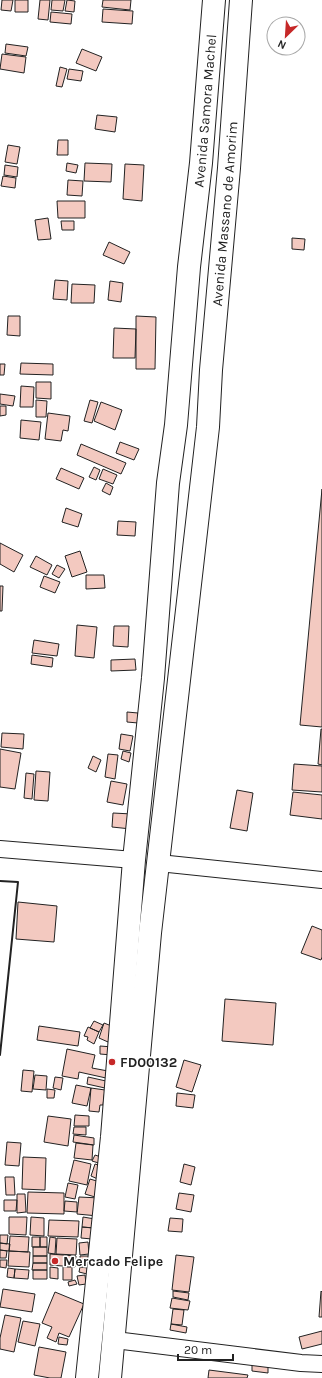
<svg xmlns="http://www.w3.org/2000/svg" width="322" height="1378" viewBox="0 0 322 1378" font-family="Karla,sans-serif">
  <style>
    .building { fill: #f3c9c0; stroke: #222 }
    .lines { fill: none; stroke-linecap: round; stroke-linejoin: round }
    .street-casing { stroke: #222; stroke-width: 18 }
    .highway-casing { stroke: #222; stroke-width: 24 }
    .street { stroke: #fff; stroke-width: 16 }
    .highway { stroke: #fff; stroke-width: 22 }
    .wall { stroke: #222; stroke-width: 2 }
    .poi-dot { fill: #c62828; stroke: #fff; stroke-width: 1.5 }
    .labels { text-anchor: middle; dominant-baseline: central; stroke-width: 3; stroke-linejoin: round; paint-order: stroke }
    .street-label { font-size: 14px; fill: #222; stroke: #fff }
    .poi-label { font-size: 14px; font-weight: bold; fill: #222; stroke: #fff; text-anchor: start }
  </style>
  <rect width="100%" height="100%" fill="#fff"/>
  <path class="building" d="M2 0H13L11 11 1 10Z
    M15 0H28V12H15Z
    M40 0H50L48 20 38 19Z
    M52 0H65L63 11 51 10Z
    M67 0 75 1 74 12 65 11Z
    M103 0H131L130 10 102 7Z
    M103 9 133 11 132 24 102 22Z
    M51 12 72 14 71 24 50 22Z
    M6 44 28 47 26 56 5 53Z
    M82 49 102 57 96 71 76 63Z
    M2 54 26 57 24 73 0 69Z
    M60 67 67 69 62 87 56 86Z
    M69 69 83 71 81 81 67 79Z
    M97 115 117 117 115 132 95 129Z
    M58 140H68V155H57Z
    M8 145 20 147 17 164 5 162Z
    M67 163 78 165 76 173 66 171Z
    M85 163 112 164 111 182 84 181Z
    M125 164 144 165 142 201 123 199Z
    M5 165 18 167 17 177 4 175Z
    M3 176 16 178 15 188 1 186Z
    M68 180 83 181 82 196 67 195Z
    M57 201H85V218H58Z
    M48 218 51 239 38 240 35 220Z
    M61 221H74V230H62Z
    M292 238 305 239 304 250 292 249Z
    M109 242 130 252 124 264 103 255Z
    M55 280 68 281 67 300 53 299Z
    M110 281 123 283 121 302 108 300Z
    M72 284 95 285 94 303H71Z
    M8 316H20V336L7 335Z
    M136 316 156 317 155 369H136Z
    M114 328 136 329 135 358H113Z
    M21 363 53 364V375L20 374Z
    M0 364H5L4 375H0Z
    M36 382H51V399L36 398Z
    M21 386 34 387 33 407H20Z
    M0 394 15 396 13 406 0 404Z
    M36 400 47 401 46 417H36Z
    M90 400 98 402 92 423 84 421Z
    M101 402 122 410 115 430 94 421Z
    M0 406H6V415L0 416Z
    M48 413 70 416 68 431 63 430 61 441 45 439Z
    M21 420 41 422 39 440 20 438Z
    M120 442 139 449 134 460 116 453Z
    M81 444 126 463 121 474 77 455Z
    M94 467 100 470 96 480 89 477Z
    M61 468 84 478 79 489 56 479Z
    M103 469 117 475 113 484 99 479Z
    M106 483 113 487 110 495 102 491Z
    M322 489V727L300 725Z
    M66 508 82 514 78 527 62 522Z
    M118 521 136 522 135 536 117 535Z
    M0 543 23 555 14 572 0 564Z
    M80 551 87 572 72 577 65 556Z
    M36 556 52 565 47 575 30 567Z
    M57 565 65 569 59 578 52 574Z
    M86 575H104L105 588 86 589Z
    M44 576 60 582 55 593 40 587Z
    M0 586H3L2 611H0Z
    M77 625 97 627 94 658 75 656Z
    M114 626H129L128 647 113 646Z
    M34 640 59 644 57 656 32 653Z
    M32 655 53 658 52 667 31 664Z
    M135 659 136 670 111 671V660Z
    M127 712 138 713V723L127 722Z
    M321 729H322V765L318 764Z
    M2 733 24 734 23 749 1 747Z
    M121 734 133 736 130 751 119 749Z
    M0 749 21 753 15 789 0 787Z
    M123 751 131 753 129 762 121 759Z
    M108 754 118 755 115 779 105 777Z
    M93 756 101 760 96 772 88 768Z
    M294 764 322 766V792L292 790Z
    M36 771 50 772 48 801 34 800Z
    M26 773 34 774 32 799 24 798Z
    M111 781 127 784 123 805 107 802Z
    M237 790 253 793 247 831 230 828Z
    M293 792 322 795V819L290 815Z
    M113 813 132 814 131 829 112 827Z
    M18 902 57 906 54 942 16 939Z
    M312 926 322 930V957L321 960 301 953Z
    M225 999 276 1003 273 1045 222 1041Z
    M94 1021 103 1025 99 1032 90 1028Z
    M104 1023 114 1027 108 1042 99 1038Z
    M39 1026 80 1032 78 1046 37 1040Z
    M88 1027 99 1032 94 1044 87 1040 88 1037 84 1036Z
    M100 1046 113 1047 112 1055 100 1054Z
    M67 1049 95 1055 92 1068 108 1071 106 1078 79 1072 78 1079 62 1076Z
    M184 1060 201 1065 192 1092 176 1087Z
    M23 1070 34 1071 32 1092 21 1091Z
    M35 1075 47 1076 46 1090 33 1089Z
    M55 1077 63 1078 61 1090 53 1088Z
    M88 1077 106 1081 105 1088 87 1084Z
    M76 1085 91 1088 87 1106 72 1103Z
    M91 1088 105 1090 103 1105H100L99 1112 89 1111Z
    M47 1089 55 1090 54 1098H47Z
    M177 1093 195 1095 193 1108 176 1106Z
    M75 1115 89 1116V1126H74Z
    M48 1116 71 1119 68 1146 44 1142Z
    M74 1127H86V1135L73 1134Z
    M74 1135 94 1138V1145L73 1142Z
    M7 1142 21 1143 19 1166 5 1165Z
    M76 1143 93 1145 92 1160 74 1158Z
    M95 1155 104 1158 102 1164 92 1161Z
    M23 1157 46 1158 45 1190 22 1189Z
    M74 1160 91 1164 87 1185 69 1181Z
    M95 1164 105 1167 100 1180 91 1176Z
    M184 1164 195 1167 191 1185 180 1182Z
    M5 1177H14L15 1195H6Z
    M90 1179 100 1182 95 1197 85 1194Z
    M68 1183 78 1185 75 1199 65 1197Z
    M28 1192 64 1193V1214L27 1213Z
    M179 1193 194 1195 191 1212 176 1209Z
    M17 1194H25L26 1212 17 1213Z
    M79 1197 100 1198 98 1216 77 1214Z
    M4 1200H17L16 1211H4Z
    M65 1201 77 1202V1212L64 1211Z
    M9 1217H27L26 1235 9 1234Z
    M31 1217 44 1218V1236L30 1235Z
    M83 1217 95 1219 94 1228 82 1227Z
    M170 1218 183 1219 182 1232 168 1231Z
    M49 1220 79 1221 78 1237 48 1236Z
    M82 1227 94 1228 92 1239 81 1238Z
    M0 1235H8L7 1244 0 1243Z
    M10 1236 29 1237 28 1252 9 1251Z
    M32 1237H40V1247H32Z
    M40 1237H47V1247H40Z
    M50 1237 56 1238 55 1254 48 1253Z
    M57 1238 77 1239 76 1255 56 1254Z
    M88 1242 89 1254 80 1255 79 1243Z
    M0 1243 10 1244 9 1251 0 1250Z
    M33 1247H47V1256H33Z
    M0 1250 7 1251 6 1258H0Z
    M9 1251 30 1252 29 1267 8 1266Z
    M50 1254 76 1256 75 1267 50 1265Z
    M176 1255 194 1257 189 1292 172 1290Z
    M33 1256H47V1263H33Z
    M80 1256H89V1266H80Z
    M0 1260H7L6 1268 0 1267Z
    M33 1263H47V1270H32Z
    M50 1267 58 1268V1279L50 1278Z
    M63 1267H72V1280H63Z
    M80 1267 88 1268 87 1274 79 1272Z
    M8 1268 15 1269 14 1278 7 1277Z
    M15 1269 29 1270 28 1279 14 1278Z
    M33 1270H47V1279H33Z
    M85 1275 86 1284 79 1285 77 1276Z
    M75 1280 77 1284 69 1286 68 1282Z
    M3 1289 35 1294 32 1312 0 1307Z
    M173 1291 189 1293 188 1300 173 1297Z
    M321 1291 322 1292V1317H319Z
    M55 1292 84 1304 69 1337 59 1333 56 1342 47 1338 52 1327 42 1323Z
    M172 1298 190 1301 188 1310 170 1308Z
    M173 1309 184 1310 182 1325 171 1324Z
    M5 1315 21 1318 14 1352 0 1349V1338Z
    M23 1321 40 1324 35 1346 18 1342Z
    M171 1324 187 1327 186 1333 170 1330Z
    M322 1331V1344L302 1349 299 1337Z
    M59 1337 68 1339 67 1345 58 1344Z
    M39 1347 66 1352 61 1378H50L34 1375Z
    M252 1361 268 1362V1373L252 1371Z
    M209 1370 248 1375 247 1378H208Z"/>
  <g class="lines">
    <g class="street-casing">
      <path id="street" d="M0 849 134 860
        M159 863 322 880
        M115 1340 301 1363 322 1364"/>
    </g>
    <g class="highway-casing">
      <g id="highway">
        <path id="s1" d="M87 1378 112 1137 134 860 153 678 168 483 176 425 189 267 201 163 214 0"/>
        <path id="s2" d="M110 1378 150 933 208 427 211 370 229 168 241 0"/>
      </g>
    </g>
    <use href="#street" class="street"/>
    <use href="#highway" class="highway"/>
    <path class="wall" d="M0 881 18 882 0 1055"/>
  </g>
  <g class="poi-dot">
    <circle cx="112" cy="1062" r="4"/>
    <circle cx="55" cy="1261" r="4"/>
  </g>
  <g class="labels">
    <g class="street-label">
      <text stroke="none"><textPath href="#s1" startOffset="1273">Avenida Samora Machel</textPath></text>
      <text stroke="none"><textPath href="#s2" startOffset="1170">Avenida Massano de Amorim</textPath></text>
    </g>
    <g class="poi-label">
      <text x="120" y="1062">FD00132</text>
      <text x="63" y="1261">Mercado Felipe</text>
    </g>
  </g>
  <g transform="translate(286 36) rotate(205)"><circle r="19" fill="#ffffff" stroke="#a7a7a7"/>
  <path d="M0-3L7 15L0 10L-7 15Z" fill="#c62828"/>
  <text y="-6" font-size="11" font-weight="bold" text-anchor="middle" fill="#222222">N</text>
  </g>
  <path d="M178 1354v6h55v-6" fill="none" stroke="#222222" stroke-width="2"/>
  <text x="184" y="1354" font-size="12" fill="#222222" stroke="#ffffff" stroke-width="3" paint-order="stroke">20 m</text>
</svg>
